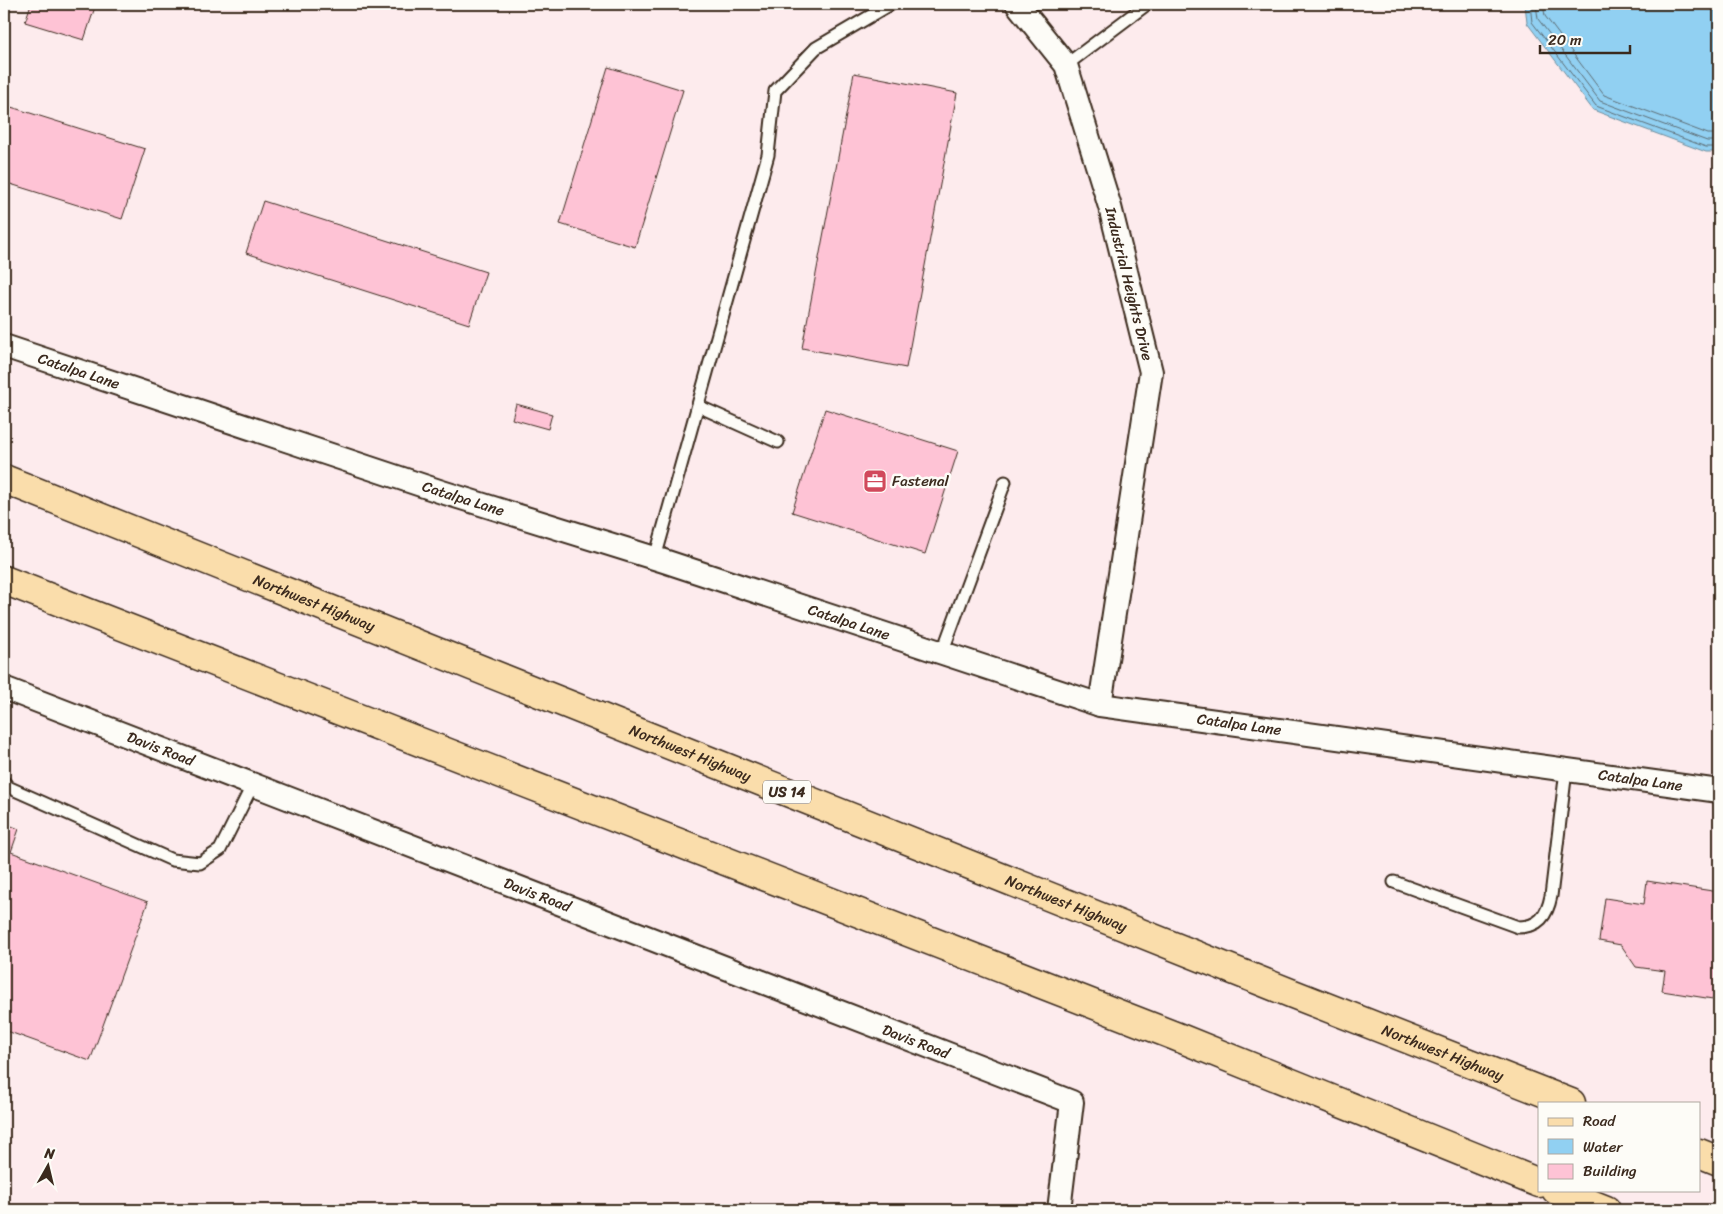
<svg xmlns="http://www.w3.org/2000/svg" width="1723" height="1214" viewBox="0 0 1723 1214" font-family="Sriracha,sans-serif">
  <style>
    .water { fill: #91d0f2; stroke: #6f8e9d }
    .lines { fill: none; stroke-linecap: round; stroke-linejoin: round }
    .shore { stroke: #5d6c73; stroke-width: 1 }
    .building { fill: #fec3d5; stroke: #3b2a1e }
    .lane-casing { stroke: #3b2a1e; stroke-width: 15 }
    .street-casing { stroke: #3b2a1e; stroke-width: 26 }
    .primary-casing { stroke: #3b2a1e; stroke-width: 31 }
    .lane { stroke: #fdfcf7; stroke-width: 11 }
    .street { stroke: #fdfcf7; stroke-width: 22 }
    .primary { stroke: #faddab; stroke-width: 28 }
    .labels { text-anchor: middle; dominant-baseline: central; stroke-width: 5; stroke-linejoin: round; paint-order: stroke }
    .shield { fill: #fdfcf7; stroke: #75695f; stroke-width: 1 }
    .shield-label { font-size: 14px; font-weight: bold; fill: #3b2a1e }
    .street-label { font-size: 15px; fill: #3b2a1e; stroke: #fdfcf7 }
    .poi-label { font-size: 15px; fill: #3b2a1e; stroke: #fdfcf7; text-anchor: start }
  </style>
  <rect width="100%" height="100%" fill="#fdebed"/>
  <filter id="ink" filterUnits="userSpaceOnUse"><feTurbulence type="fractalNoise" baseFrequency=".02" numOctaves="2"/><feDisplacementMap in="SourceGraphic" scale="10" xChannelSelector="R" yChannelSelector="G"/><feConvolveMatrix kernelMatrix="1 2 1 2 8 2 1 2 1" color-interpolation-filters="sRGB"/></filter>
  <g filter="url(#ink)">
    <path class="water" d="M1525 4H1719V152H1706L1593 110 1527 23Z"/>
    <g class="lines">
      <path class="shore" d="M1530 4 1532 22 1596 106 1706 147H1719
        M1536 4 1538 19 1600 101 1707 141H1719
        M1543 4 1545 16 1604 95 1708 134H1719"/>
    </g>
    <path class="building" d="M31 4H96L84 40 25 22Z
      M608 67 683 90 635 247 560 224Z
      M854 73 957 93 906 368 802 348Z
      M11 107 145 149 122 219 4 182V131Z
      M263 201 486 272 469 324 246 253Z
      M516 404 552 414 548 429 512 419Z
      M825 409 958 451 925 554 792 512Z
      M4 823 19 829 11 852 148 902 90 1061 4 1030Z
      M1647 881 1719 892V1000L1662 991 1665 971 1636 967 1621 945 1599 941 1605 898 1644 904Z"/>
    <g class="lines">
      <g class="lane-casing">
        <path id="lane" d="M1066 65 1147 4
          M698 406 778 442
          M655 558 768 155 775 91 816 48 891 4
          M942 653 1005 482
          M4 782 8 787 172 860 200 863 220 850 253 784
          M1394 882 1518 927C1539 927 1547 916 1551 896L1566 770"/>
      </g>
      <g class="street-casing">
        <g id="street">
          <path id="s1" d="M1017 4 1066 65 1110 207 1151 372 1100 705"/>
          <path id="s2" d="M4 346 442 492 664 561 1100 705 1719 791"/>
          <path id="s3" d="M4 688 1072 1102 1059 1210"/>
        </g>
      </g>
      <g class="primary-casing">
        <g id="primary">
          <path id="s4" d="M4 479 1293 994 1571 1103"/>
          <path d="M4 580 1175 1036 1539 1183"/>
          <path d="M1699 1153 1719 1161"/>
          <path d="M1556 1190 1606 1210"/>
        </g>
      </g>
      <use href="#lane" class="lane"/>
      <use href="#street" class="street"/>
      <use href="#primary" class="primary"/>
    </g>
  </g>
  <defs>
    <g id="office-square" transform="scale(1.25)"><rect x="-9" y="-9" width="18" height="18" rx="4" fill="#d1495b" stroke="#fdfcf7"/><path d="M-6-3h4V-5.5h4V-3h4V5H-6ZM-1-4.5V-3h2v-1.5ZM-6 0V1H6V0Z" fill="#fff"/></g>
  </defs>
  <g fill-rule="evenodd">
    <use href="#office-square" x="875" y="481"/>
  </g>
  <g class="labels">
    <rect class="shield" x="763" y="780.5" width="48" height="23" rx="4"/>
    <g class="shield-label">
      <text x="787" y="792">US 14</text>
    </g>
    <g class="street-label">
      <text stroke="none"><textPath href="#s1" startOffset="306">Industrial Heights Drive</textPath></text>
      <text stroke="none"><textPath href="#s2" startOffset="79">Catalpa Lane</textPath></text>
      <text stroke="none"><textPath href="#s2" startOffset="484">Catalpa Lane</textPath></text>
      <text stroke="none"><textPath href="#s4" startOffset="334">Northwest Highway</textPath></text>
      <text stroke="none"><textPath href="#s2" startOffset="889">Catalpa Lane</textPath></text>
      <text stroke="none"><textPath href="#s2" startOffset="1294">Catalpa Lane</textPath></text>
      <text stroke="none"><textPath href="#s3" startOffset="168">Davis Road</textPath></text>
      <text stroke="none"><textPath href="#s4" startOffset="739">Northwest Highway</textPath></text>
      <text stroke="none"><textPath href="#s2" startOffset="1699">Catalpa Lane</textPath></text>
      <text stroke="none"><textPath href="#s3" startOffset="572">Davis Road</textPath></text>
      <text stroke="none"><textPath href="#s4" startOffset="1144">Northwest Highway</textPath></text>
      <text stroke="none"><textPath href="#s3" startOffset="978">Davis Road</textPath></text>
      <text stroke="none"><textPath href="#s4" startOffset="1549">Northwest Highway</textPath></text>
    </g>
    <g class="poi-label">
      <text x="892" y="481">Fastenal</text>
    </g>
  </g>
  <rect width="1723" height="1214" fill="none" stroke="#fdfcf7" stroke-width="20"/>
  <rect x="10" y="10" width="1703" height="1194" fill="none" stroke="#3b2a1e" stroke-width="2" filter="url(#ink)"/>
  <rect x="1538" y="1102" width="162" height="90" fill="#fdfcf7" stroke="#afa8a0"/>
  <rect x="1548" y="1118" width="25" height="8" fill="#faddab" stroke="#afa8a0"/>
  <text x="1583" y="1126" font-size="15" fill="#3b2a1e">Road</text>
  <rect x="1548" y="1139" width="25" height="15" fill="#91d0f2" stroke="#afa8a0"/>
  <text x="1583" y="1152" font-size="15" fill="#3b2a1e">Water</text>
  <rect x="1548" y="1164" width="25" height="15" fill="#fec3d5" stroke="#afa8a0"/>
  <text x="1583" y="1176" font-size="15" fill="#3b2a1e">Building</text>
  <g transform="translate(48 1166) rotate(8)" stroke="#fdfcf7" stroke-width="4" paint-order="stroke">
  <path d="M0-4L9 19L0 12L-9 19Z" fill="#3b2a1e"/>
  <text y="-8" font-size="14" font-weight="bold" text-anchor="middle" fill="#3b2a1e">N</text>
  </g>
  <path d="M1540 45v8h90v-8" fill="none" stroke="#3b2a1e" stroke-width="2.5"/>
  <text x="1548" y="45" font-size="15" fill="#3b2a1e" stroke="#fdfcf7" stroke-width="4" paint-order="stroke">20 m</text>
</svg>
